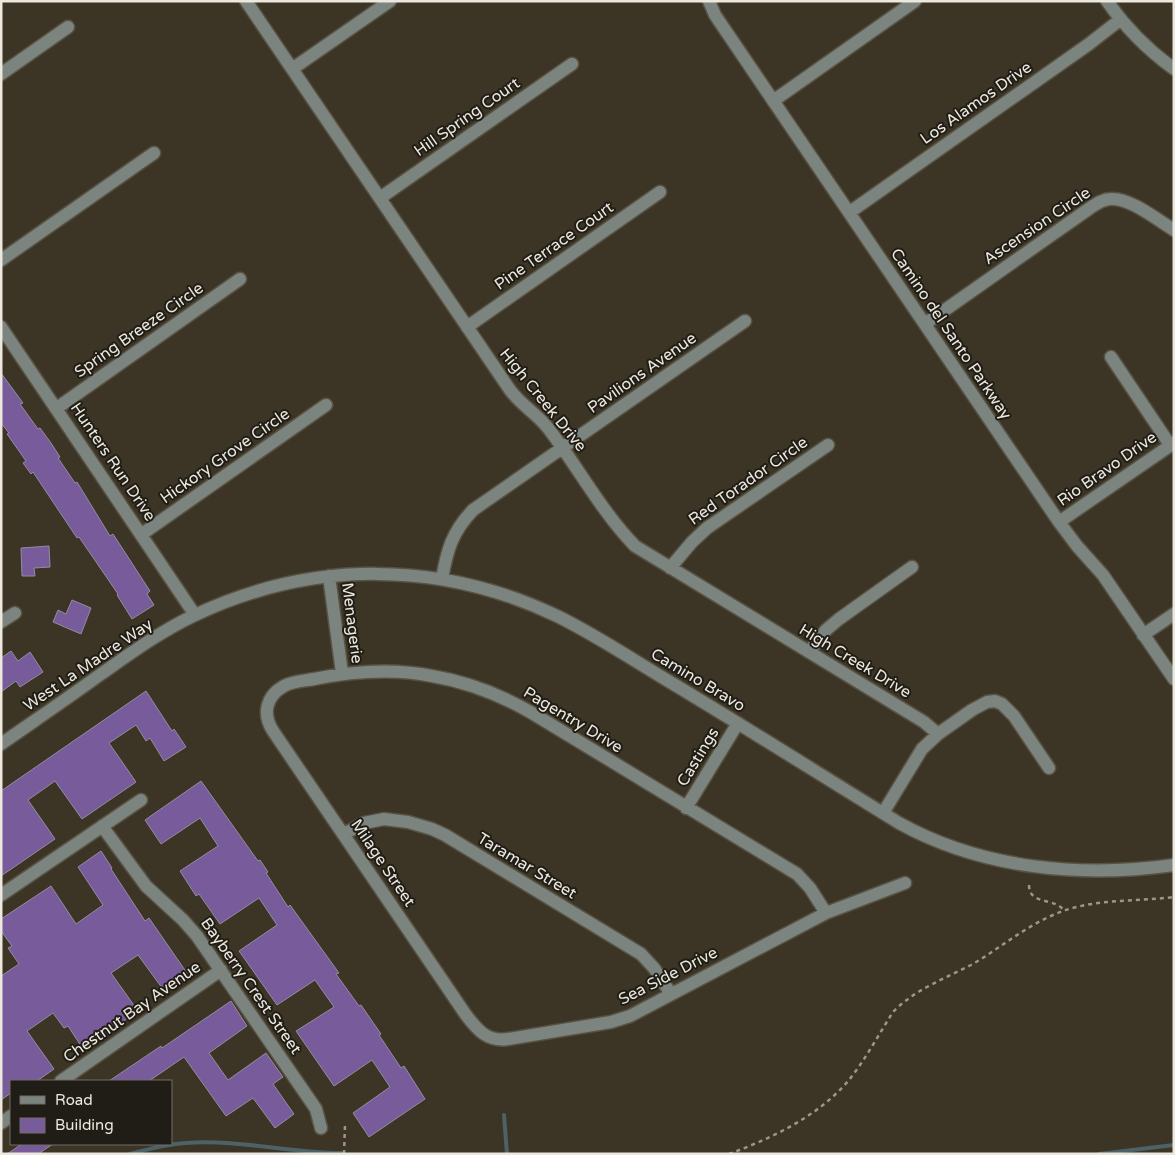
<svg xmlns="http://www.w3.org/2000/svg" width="1175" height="1155" viewBox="0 0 1175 1155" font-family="'Varela Round',sans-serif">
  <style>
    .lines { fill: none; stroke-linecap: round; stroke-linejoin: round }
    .stream { stroke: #4c6266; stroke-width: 4 }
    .building { fill: #785b9b; stroke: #948c9f }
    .minor-casing { stroke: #585243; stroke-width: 15 }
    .path { stroke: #9c968a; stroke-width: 2.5; stroke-dasharray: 4 4; stroke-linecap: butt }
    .minor { stroke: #7b847f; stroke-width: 12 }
    .labels { text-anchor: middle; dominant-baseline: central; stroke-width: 4; stroke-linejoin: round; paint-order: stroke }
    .street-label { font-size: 16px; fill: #ece8de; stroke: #201d16 }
  </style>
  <rect width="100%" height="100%" fill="#3c3525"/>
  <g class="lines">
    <path class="stream" d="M504 1115 507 1154
      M130 1154C148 1149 167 1144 186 1143 238 1139 290 1153 342 1153
      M1099 1154 1174 1145"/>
  </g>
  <path class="building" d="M1 373 23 403 20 404 38 429 40 428 51 443 60 457 58 458 75 483 77 482 110 536 113 534 150 591 147 594 154 605 132 619 117 595 118 594 79 537 77 538 33 472 31 474 23 463 26 461 7 434 9 433 1 423Z
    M49 546 50 567 34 568 35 576H22L21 548Z
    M72 600 91 608 81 634 53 622 58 610 66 614Z
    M11 651 18 661 30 652 43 672 20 687 16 681 1 692V658Z
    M146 691 172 731 174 729 186 747 164 761 150 738 146 741 136 725 109 743 136 782 82 819 55 781 28 800 55 839 1 876V791Z
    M201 781 258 861 260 860 268 872 266 873 288 907 290 905 339 973 336 974 359 1006 361 1005 381 1034 379 1035 401 1068 404 1066 425 1099 369 1137 353 1113 390 1087 372 1060 334 1086 296 1031 334 1007 315 980 277 1005 256 975 239 951 277 925 259 898 220 924 199 894 196 896 180 871 218 846 200 818 161 844 145 820Z
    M101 851 112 868 111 869 145 921 149 918 189 976 165 992 138 955 111 973 138 1011 83 1049 68 1026 64 1028 53 1013 27 1031 54 1069 37 1081H11V1093L1 1100V976L19 964 8 948 12 946 1 931V919L51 886 76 924 103 905 78 867Z
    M231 1001 247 1026 209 1053 228 1080 266 1053 283 1077 273 1084 294 1114 275 1128 253 1098 226 1116 184 1057 149 1081H109L161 1046 162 1048Z
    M22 1144H53L38 1154H7Z"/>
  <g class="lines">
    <g class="minor-casing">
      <path id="minor" d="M246 1 510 390C521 405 537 414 548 428 578 467 601 511 635 546L924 722 938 734
        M709 1 715 15 1059 522 1077 546 1103 575 1174 679
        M1107 1C1125 27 1148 50 1174 69
        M292 69 390 1
        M1 74 68 27
        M773 101 915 1
        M380 198 572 64
        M850 212 1089 44 1121 19
        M1 260 154 153
        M925 324 1090 208C1096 204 1103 199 1111 199 1129 197 1159 221 1174 230
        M1 327 195 615
        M467 327 660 192
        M1111 357 1170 445
        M57 408 240 279
        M1059 522 1174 443
        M142 534 326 405
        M670 568 692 542 707 528 828 445
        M329 576 342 673
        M442 579C447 550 452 532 473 510L745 321
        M1 622 15 613
        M1143 635 1174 614
        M809 652 826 630 839 619 912 567
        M1 744C34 721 68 698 101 674 131 653 161 631 195 615 312 560 440 560 557 616 598 636 636 662 675 685 750 730 824 777 899 823 982 869 1081 878 1174 865
        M686 808 738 723
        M883 813 922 749 938 734 972 710 987 702 995 701 1002 704 1014 716 1049 768
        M102 826 146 886 183 920 197 936 316 1109 321 1128
        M344 834 364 823 384 819 408 822 432 829 445 835 641 954 654 968 671 994
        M1 895 141 800
        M826 913 810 888 797 874 532 713C501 695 468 682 432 676 392 668 354 671 314 679 304 681 293 681 284 686 266 696 262 714 273 731L466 1015C478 1031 488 1042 508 1039L611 1022 630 1016 826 913 905 883
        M61 1081 221 970
        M1 1123 11 1116"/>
    </g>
    <path class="path" d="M1029 885C1029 906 1056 897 1064 911
      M344 1154 345 1125
      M729 1154C772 1138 819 1116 849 1080 865 1060 879 1034 893 1012 914 990 944 979 971 965 999 949 1023 928 1053 915 1091 898 1133 902 1174 897"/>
    <use href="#minor" class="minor"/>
  </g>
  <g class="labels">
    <g class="street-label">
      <text transform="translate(976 103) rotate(-35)">Los Alamos Drive</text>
      <text transform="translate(467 117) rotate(-35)">Hill Spring Court</text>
      <text transform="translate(1037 226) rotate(-34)">Ascension Circle</text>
      <text transform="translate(554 246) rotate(-35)">Pine Terrace Court</text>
      <text transform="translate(139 330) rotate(-35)">Spring Breeze Circle</text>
      <text transform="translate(951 334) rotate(56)">Camino del Santo Parkway</text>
      <text transform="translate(642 373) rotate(-35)">Pavilions Avenue</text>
      <text transform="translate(543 400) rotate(51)">High Creek Drive</text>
      <text transform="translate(225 456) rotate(-35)">Hickory Grove Circle</text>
      <text transform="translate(113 462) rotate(56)">Hunters Run Drive</text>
      <text transform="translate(1107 469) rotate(-35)">Rio Bravo Drive</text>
      <text transform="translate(748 481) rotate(-35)">Red Torador Circle</text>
      <text transform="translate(352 623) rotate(83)">Menagerie</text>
      <text transform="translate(855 661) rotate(31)">High Creek Drive</text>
      <text transform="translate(88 665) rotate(-34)">West La Madre Way</text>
      <text transform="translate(698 680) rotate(31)">Camino Bravo</text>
      <text transform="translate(573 720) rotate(31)">Pagentry Drive</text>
      <text transform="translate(698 757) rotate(-59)">Castings</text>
      <text transform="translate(383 863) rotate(56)">Milage Street</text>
      <text transform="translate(527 866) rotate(31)">Taramar Street</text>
      <text transform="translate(668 976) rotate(-27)">Sea Side Drive</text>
      <text transform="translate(251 986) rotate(55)">Bayberry Crest Street</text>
      <text transform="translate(132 1012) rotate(-35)">Chestnut Bay Avenue</text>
    </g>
  </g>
  <rect width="1175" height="1155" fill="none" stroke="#ece8de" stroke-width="5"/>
  <rect x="10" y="1080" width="162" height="65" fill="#201d16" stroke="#726e66"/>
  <rect x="20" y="1096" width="25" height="8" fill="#7b847f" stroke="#726e66"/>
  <text x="55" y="1105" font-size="15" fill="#ece8de">Road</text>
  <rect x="20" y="1118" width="25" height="15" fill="#785b9b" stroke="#726e66"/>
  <text x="55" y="1130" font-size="15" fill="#ece8de">Building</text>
</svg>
